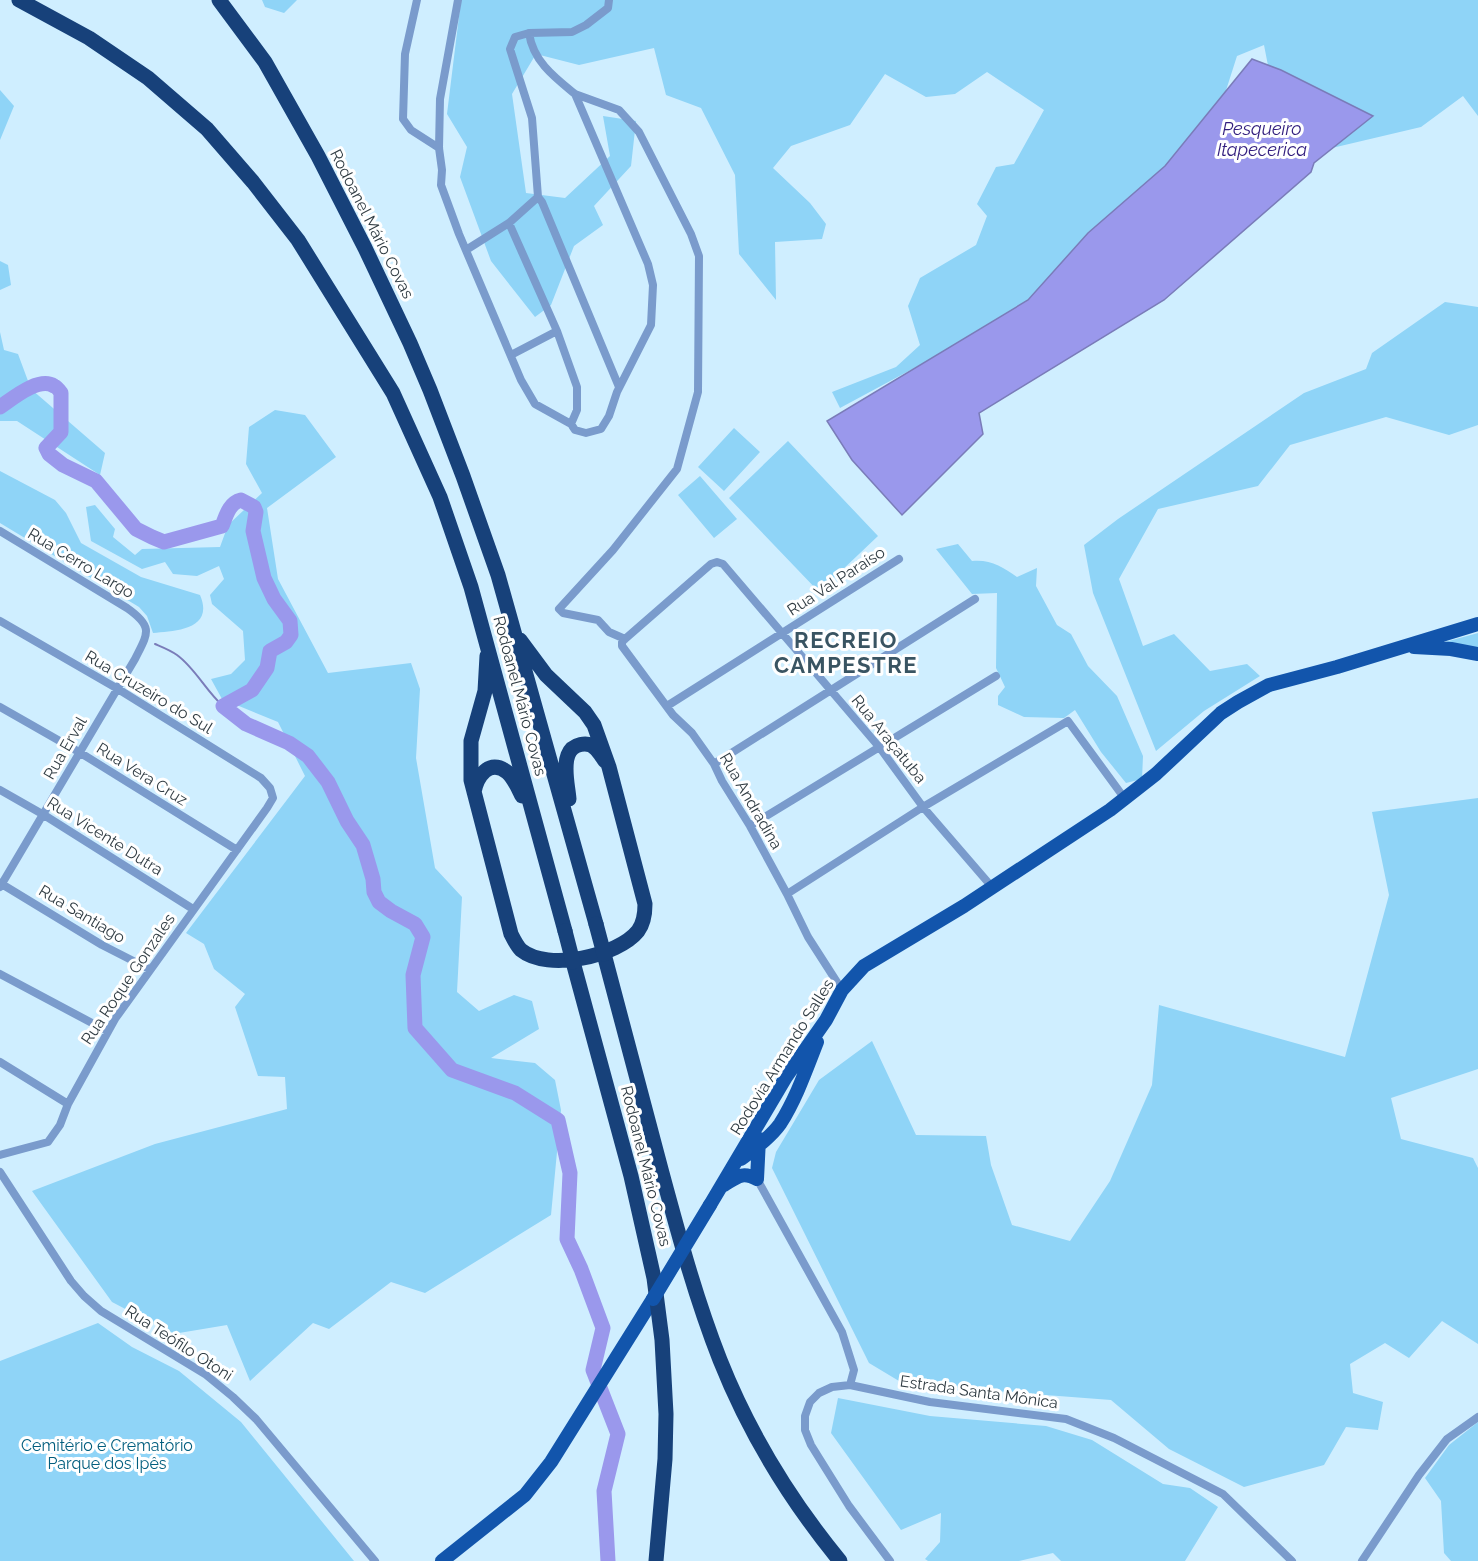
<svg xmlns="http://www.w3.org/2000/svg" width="1478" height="1561" viewBox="0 0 1478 1561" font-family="Raleway,sans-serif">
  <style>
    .green { fill: #8fd4f7 }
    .water { fill: #9a98ec; stroke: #7a7cb9; stroke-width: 1.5 }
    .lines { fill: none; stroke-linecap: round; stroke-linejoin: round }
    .stream { stroke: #7a7cb9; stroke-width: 2 }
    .river { stroke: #9a98ec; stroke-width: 15 }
    .street { stroke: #7a9bcc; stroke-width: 8 }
    .primary { stroke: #1255ac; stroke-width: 14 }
    .highway { stroke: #17417a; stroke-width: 15 }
    .primary-bridge { stroke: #1255ac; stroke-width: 14 }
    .highway-bridge { stroke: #17417a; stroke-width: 15 }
    .labels { text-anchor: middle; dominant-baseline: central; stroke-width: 6; stroke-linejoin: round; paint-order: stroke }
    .street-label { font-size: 16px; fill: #303c43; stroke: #fff }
    .park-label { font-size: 16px; fill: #025e7e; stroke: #fff }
    .water-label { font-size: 18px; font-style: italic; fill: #321e7e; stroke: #fff }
    .district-label { font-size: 22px; font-weight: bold; letter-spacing: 1.5px; fill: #395462; stroke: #fff }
  </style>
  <rect width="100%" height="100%" fill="#cfeeff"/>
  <path class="green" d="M262 0H297L284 13 265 7Z
    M461 0H1478V116L1463 96 1421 127 1332 148 1271 81 1264 45 1237 56 1213 131 1092 247 978 340 944 352 840 408 832 392 896 367 920 345 908 306 920 278 976 245 987 216 977 204 996 167 1014 164 1044 110 987 72 955 94 926 97 885 74 850 125 791 146 773 168 810 203 826 224 822 239 775 242 776 300 739 254 735 175 701 108 666 95 654 48 579 65 536 54 512 94 526 193 565 198 610 156 603 116 636 121 631 166 594 206 603 225 574 246 551 305 535 317 491 261 460 177 467 147 447 114Z
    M0 90 14 106 0 140Z
    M0 261 8 265 11 285 0 290Z
    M1445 302 1478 307V425L1449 435 1386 417 1290 445 1258 486 1158 509 1119 579 1143 646 1174 634 1210 671 1247 664 1260 676 1204 711 1156 751 1093 593 1084 545 1118 519 1304 393 1366 369 1372 353Z
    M0 332 4 350 18 354 31 389 105 453 100 475 17 421H0Z
    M275 410 305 415 336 457 267 508 278 579 328 673 411 663 420 689 416 758 435 868 462 897 457 992 479 1011 514 995 532 1001 539 1029 491 1058 535 1063 555 1080 561 1110 551 1215 425 1293 391 1282 329 1329 313 1323 250 1381 227 1325 173 1334 112 1302 32 1191 155 1144 287 1109 285 1077 258 1076 235 1007 245 994 214 969 204 944 186 933 305 776 278 722 222 699 211 679 231 674 245 660 243 631 212 604 210 595 224 579 219 566 197 576 173 574 165 562 142 569 91 541 86 507 95 505 115 529 113 537 135 555 142 549 220 547 228 525 262 493 246 464 249 427Z
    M734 428 760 452 724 491 698 467Z
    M788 441 878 536 819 592 729 498Z
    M0 471 55 500 66 513 81 543 141 577 200 595C215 630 174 631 153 633L147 616 139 607 0 523Z
    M700 476 737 519 714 538 678 495Z
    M958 544 972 561C990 559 1003 567 1017 577L1037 568 1036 586 1057 625 1071 634 1088 666 1117 696 1143 756 1142 779 1126 783 1101 752 1075 710 1064 718 1024 717 998 705V696L1005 687 996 668 997 593 972 594 936 549Z
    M1478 633V648L1445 642Z
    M1478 798V1069L1391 1098 1401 1139 1473 1158 1478 1168V1344L1442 1321 1409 1358 1385 1343 1350 1364 1353 1393 1383 1402 1378 1430 1346 1427 1324 1465 1244 1487 1169 1449 1111 1400 904 1384 869 1363 772 1168 776 1152 819 1080 872 1041 916 1135 986 1136 991 1165 1012 1225 1070 1241 1110 1181 1152 1085 1159 1005 1345 1057 1389 895 1372 812Z
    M98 1323 132 1347 179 1371 241 1422 354 1561H0V1361Z
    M838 1398 930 1416 1046 1426 1092 1440 1163 1484 1190 1488 1218 1507 1185 1561H1061L1053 1553 1019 1561H928L925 1559 940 1542 941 1513 901 1530 831 1433Z
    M1478 1422V1561H1451L1444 1553 1441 1501 1425 1478 1449 1445Z"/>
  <path class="water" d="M1252 59 1281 70 1373 116 1314 163 1311 172 1164 300 979 413 983 434 902 515 852 460 827 421 1028 300 1088 233 1165 166Z"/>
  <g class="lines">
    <path class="stream" d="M155 644C162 647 170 650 177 655 195 668 206 691 223 706"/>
    <path class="river" d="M0 407C12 399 39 376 54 386 57 387 59 390 61 393V432L46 448 49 454 63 465 96 481 136 529 152 537 164 542 222 526C226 516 229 503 241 500L254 507 256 512 253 531 264 578 274 599 290 621 291 635 286 642 270 651 267 668 252 690 223 706 246 724 289 743 308 756 328 782 347 821 363 845 373 879 374 892 379 902 391 911 415 924 423 937 413 975 415 1028 452 1070 515 1093 558 1120 570 1173 567 1239 581 1269 603 1328 593 1370 618 1434 604 1491 608 1561"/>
    <path class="street" d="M417 0 405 54 403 119 411 130 439 148
      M458 0 440 99 439 148 442 170 441 185 459 234 521 380 535 404 571 424 575 430 586 433 601 429 609 416 617 392 651 325 653 285 648 264 575 94 619 110 639 132 691 234 699 256 698 392 677 469 613 550 559 609 563 613 598 620 609 632 625 639
      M529 33 572 32 586 25 608 8 609 0
      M538 197 542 202 619 387
      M509 223 557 331 577 387V410L571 424
      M466 250 509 223 538 197 532 118 510 49 515 37 529 33C533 61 554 77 575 94
      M511 355 557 331
      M0 531 127 608C154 627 148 633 135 659L0 887
      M0 621 118 689 261 778 270 788 273 798 267 808 115 1019 68 1104 60 1125 48 1142 0 1155
      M625 639 711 564 717 562 723 564 880 748 923 807 992 887
      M625 639 622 642V646L673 715 692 733 714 764 722 781 750 826 787 894 808 937 842 990
      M667 706 899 559
      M0 707 79 752 237 850
      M714 764 975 599
      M0 790 44 815 193 909
      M750 826 996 676
      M0 883 102 945 149 969
      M787 894 923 807 1068 721 1125 799
      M0 974 107 1031
      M0 1062 68 1104
      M0 1172 71 1281 84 1296 101 1311 205 1374 233 1397 256 1419 375 1561
      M757 1179 842 1332 854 1370 850 1385
      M890 1561 849 1506 811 1445 805 1430V1416L810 1402 819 1393 832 1387 850 1385 930 1402 1066 1419 1114 1438 1223 1494 1292 1561
      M1362 1561 1419 1475 1447 1439 1478 1417"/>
    <path class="primary" d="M1414 647 1451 649 1478 654
      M741 1159C754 1149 770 1138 780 1124 796 1099 806 1070 817 1042
      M757 1179 759 1139
      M724 1185C737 1177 742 1171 757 1179
      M710 1205 786 1077 826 1020 842 990 864 966 964 906 1110 810 1156 774 1221 713 1238 702 1269 685 1337 667 1478 624
      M442 1561 525 1495 551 1462 653 1299"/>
    <path class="highway" d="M19 0 89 38 148 78 207 129 253 182 298 240 393 393 440 497 471 587 565 931
      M219 0 265 62 318 156 365 248 410 343 430 390 463 476 498 575 596 924
      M487 656 485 691 471 741V780L511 934C514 940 517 946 521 950 548 972 618 956 638 931 644 923 645 914 645 904L609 767 594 725 585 712 546 675 520 640
      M474 792C477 777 489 758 507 772 514 778 518 788 522 796
      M569 799C568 786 563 768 568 755 572 744 588 740 596 749 599 752 602 757 605 761
      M604 954C624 1027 643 1100 662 1173 679 1236 696 1299 720 1360 749 1433 790 1500 840 1561
      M573 962 631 1176 654 1278 662 1340 666 1414 665 1459 656 1561"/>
    <path class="primary-bridge" d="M653 1299 710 1205"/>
    <path class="highway-bridge" d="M596 924 604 954
      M565 931 573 962"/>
  </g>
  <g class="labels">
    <g class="street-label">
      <text transform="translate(372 224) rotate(63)">Rodoanel Mário Covas</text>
      <text transform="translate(81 563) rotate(31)">Rua Cerro Largo</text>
      <text transform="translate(836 581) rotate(-33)">Rua Val Paraíso</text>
      <text transform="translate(149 692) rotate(31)">Rua Cruzeiro do Sul</text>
      <text transform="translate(520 696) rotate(75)">Rodoanel Mário Covas</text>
      <text transform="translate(889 739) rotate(51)">Rua Araçatuba</text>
      <text transform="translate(65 748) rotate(-60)">Rua Erval</text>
      <text transform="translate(142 774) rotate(32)">Rua Vera Cruz</text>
      <text transform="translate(751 801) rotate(60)">Rua Andradina</text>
      <text transform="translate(105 836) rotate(32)">Rua Vicente Dutra</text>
      <text transform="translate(82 914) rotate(31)">Rua Santiago</text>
      <text transform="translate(128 979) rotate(-56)">Rua Roque Gonzales</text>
      <text transform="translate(782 1057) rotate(-58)">Rodovia Armando Salles</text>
      <text transform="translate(646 1166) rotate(76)">Rodoanel Mário Covas</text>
      <text transform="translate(179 1343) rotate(33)">Rua Teófilo Otoni</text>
      <text transform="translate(979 1392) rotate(8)">Estrada Santa Mônica</text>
    </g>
    <g class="park-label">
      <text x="107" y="1445">Cemitério e Crematório<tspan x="107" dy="18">Parque dos Ipês</tspan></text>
    </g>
    <g class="water-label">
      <text x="1262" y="128">Pesqueiro<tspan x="1262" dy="21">Itapecerica</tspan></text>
    </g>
    <g class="district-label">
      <text x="846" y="640">RECREIO<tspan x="846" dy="25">CAMPESTRE</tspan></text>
    </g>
  </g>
</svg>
